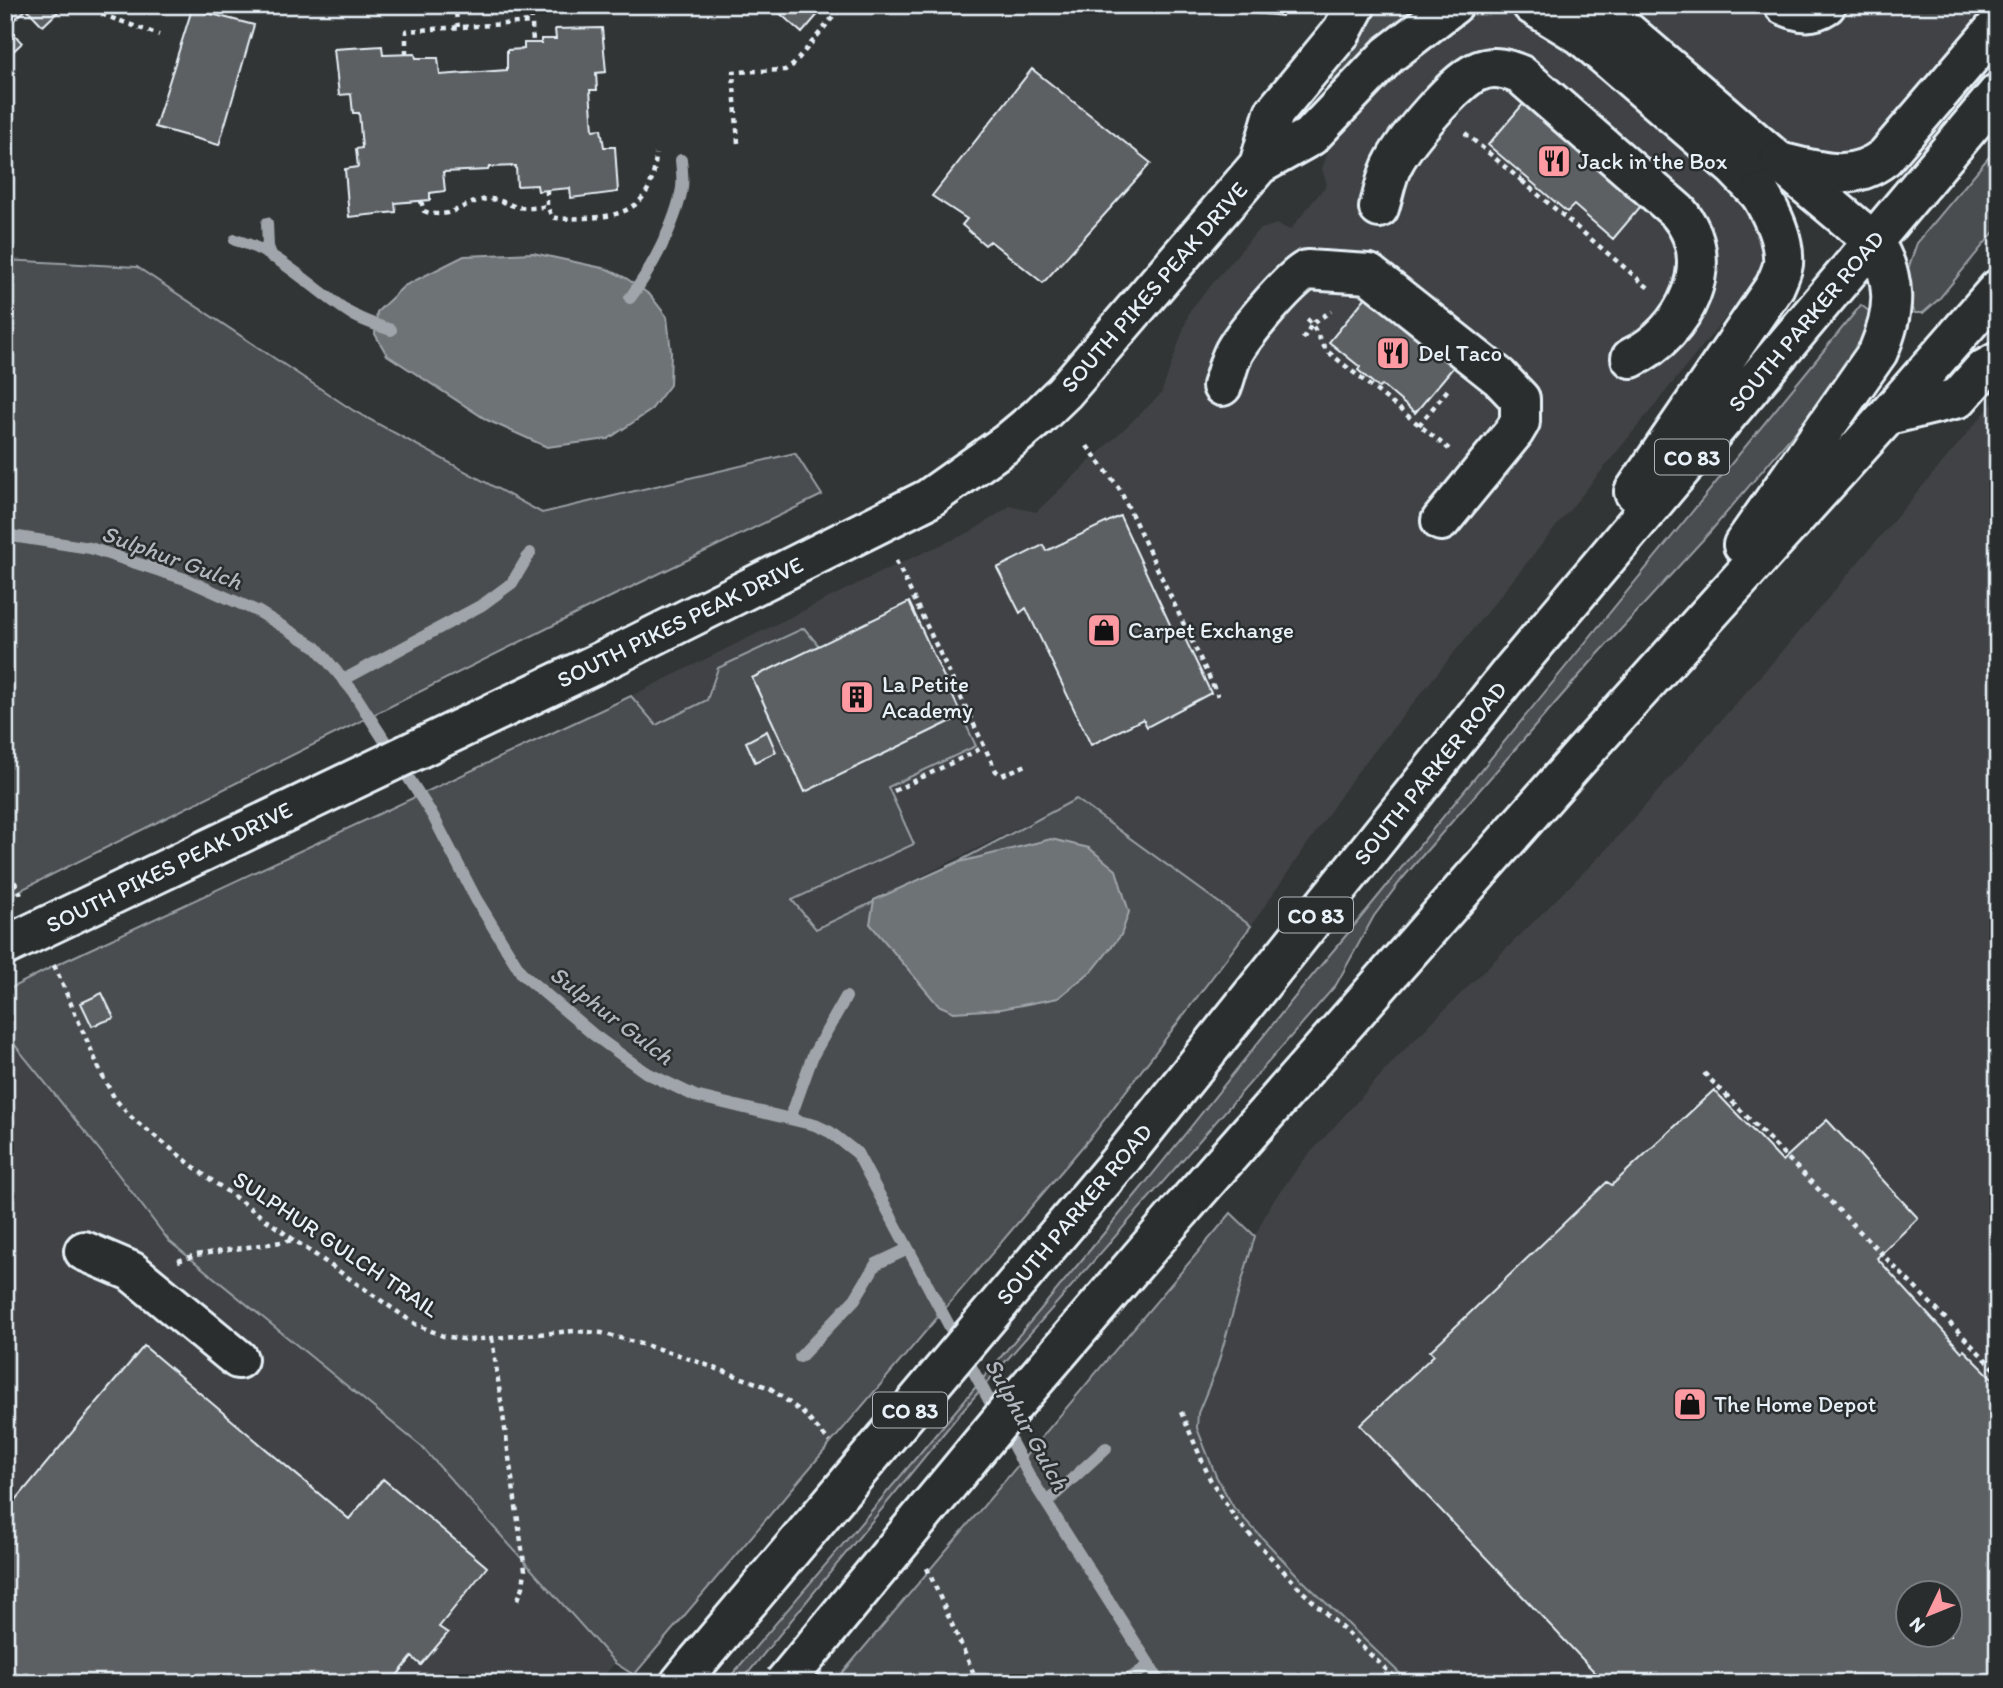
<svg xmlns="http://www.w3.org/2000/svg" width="2003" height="1688" viewBox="0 0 2003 1688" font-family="Itim,sans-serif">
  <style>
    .built { fill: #3f4244; fill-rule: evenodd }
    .green { fill: #494d4f; stroke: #989fa4; stroke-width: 2 }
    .water { fill: #6e7376; stroke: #9fa5aa; stroke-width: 2 }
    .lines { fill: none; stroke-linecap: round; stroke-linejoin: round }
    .stream { stroke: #9fa5aa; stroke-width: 12 }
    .building { fill: #5c6063; stroke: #e8f1f8; stroke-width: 2; fill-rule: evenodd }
    .minor-casing { stroke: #e8f1f8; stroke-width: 44 }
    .highway-casing { stroke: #e8f1f8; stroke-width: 44 }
    .path { stroke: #e8f1f8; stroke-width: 4.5; stroke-dasharray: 5 5; stroke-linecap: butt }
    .minor { stroke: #2a2d2e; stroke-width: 38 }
    .highway { stroke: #2a2d2e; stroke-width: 38 }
    .highway-bridge-casing { stroke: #e8f1f8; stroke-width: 44; stroke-linecap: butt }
    .highway-bridge { stroke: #2a2d2e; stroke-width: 38 }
    .labels { text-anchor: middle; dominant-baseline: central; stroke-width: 5; stroke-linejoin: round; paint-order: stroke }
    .shield { fill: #2a2d2e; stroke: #afb6bb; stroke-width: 2 }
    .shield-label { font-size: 21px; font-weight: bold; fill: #e8f1f8 }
    .poi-label { font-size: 23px; fill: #e8f1f8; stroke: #2a2d2e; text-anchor: start }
    .street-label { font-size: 23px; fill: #e8f1f8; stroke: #2a2d2e }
    .water-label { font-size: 24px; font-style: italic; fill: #b1b8be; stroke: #2a2d2e }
  </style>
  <rect width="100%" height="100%" fill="#323536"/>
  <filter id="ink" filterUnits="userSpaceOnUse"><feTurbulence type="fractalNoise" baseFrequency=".0143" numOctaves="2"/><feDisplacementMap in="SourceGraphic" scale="14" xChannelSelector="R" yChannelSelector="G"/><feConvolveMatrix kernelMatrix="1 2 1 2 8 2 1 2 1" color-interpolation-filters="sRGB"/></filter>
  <g filter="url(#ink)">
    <path class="built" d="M1543 5H1994L1884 136 1860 150 1834 155 1789 150 1761 262 1752 285 1355 775 1251 926 1076 799 816 929 631 696 887 569 972 531 1010 506 1036 512 1161 394 1190 310 1258 230 1277 224 1290 230 1327 184 1322 169 1328 151 1365 103 1407 59 1459 18 1488 7 1511 13 1531 23Z
      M1998 397V1683H1410L1301 1579 1234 1508 1216 1476 1197 1428 1198 1413 1217 1367 1255 1236 1270 1205 1303 1161 1400 1054 1604 852 1795 637ZM1909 1594H1951V1636H1909Z
      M5 1033 102 1153 169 1241 422 1447 615 1663 598 1683H5Z"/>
    <path class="green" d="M1371 5H1431L1336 82 1331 79 1328 71Z
      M1998 146V227L1939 299 1923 313H1915L1910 306 1907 272 1917 243Z
      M5 260 137 267 354 411 542 513 795 453 822 495 594 605 5 898Z
      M1861 305 1875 316 1858 358 1710 532 1591 662 1402 879 1374 916 1336 985 961 1412 740 1683H725C864 1520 1002 1357 1138 1192 1209 1106 1276 1017 1349 932Z
      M804 628 819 646 752 678 805 792 962 716 976 746 888 787 914 844 792 900 816 929 956 863 1076 799 1251 926 1094 1133 634 1675 615 1663 422 1447 169 1241 102 1153 5 1033V991L54 966 631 696 656 725 707 700 718 668Z
      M1231 1213 1255 1236 1217 1367 1198 1413 1197 1428 1216 1476 1234 1508 1301 1579 1410 1683H834Z"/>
    <path class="water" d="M533 253 607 269 626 278 650 295 667 317 671 352 670 385 650 411 608 439 547 447 487 420 387 355 375 334 377 312 404 286 464 256Z
      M1051 839 1089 848 1116 870 1129 912 1121 935 1094 969 1058 998 1001 1009 954 1012 938 1005 870 924 874 900 956 863Z"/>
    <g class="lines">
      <path class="stream" d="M267 223 268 247 272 257
        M235 240C281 252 315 292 355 316 366 322 379 326 391 330
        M630 298C651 270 676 223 682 188 683 180 682 169 681 160
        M5 535 90 548 185 579 259 612 316 647 352 690 433 816 476 899 522 974 594 1035 645 1072 695 1096 815 1125 830 1132 857 1153 1030 1477 1161 1683
        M343 680 482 605 512 583 530 553
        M790 1119 813 1055 846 997
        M800 1357 855 1299 876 1264 908 1249
        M1047 1502 1106 1448
        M1124 1683 1149 1665"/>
    </g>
    <path class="building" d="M5 5H61L63 7 43 26 27 9 16 18 7 26 22 43 5 59Z
      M762 5H826L802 33 775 9 771 13Z
      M1246 5H1284L1282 16 1245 12Z
      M192 9 254 25 219 145 155 127Z
      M602 28 606 72 596 73 597 90H590L593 130 601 129 604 147H615L618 192 571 198 570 188 538 191 537 185 517 186 516 166 489 167 488 170 443 172 445 191 430 193V200L395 203 396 212 349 217 345 169 358 167 356 149 362 148 359 113H353L351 94 339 95 334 49 382 46 383 55 415 54 416 58H438L440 75 507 70V50L524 49V43H541V39H556L555 29Z
      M1032 69 1151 163 1043 283 990 241 985 245 962 225 967 219 932 196Z
      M1530 96 1632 189 1627 196 1641 206 1613 239 1574 205 1567 212 1488 145Z
      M1370 292 1456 364 1415 413 1382 385 1379 388 1358 370 1360 367 1329 342Z
      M1120 516 1173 631 1180 628 1211 693 1147 727 1143 719 1091 745 1026 608 1020 613 997 568 1043 545 1046 551Z
      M909 602 962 716 805 792 752 678Z
      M767 731 776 752 755 762 746 742Z
      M102 993 114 1018 92 1026 81 1003Z
      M1714 1090 1782 1161 1827 1120 1918 1218 1877 1258 1962 1352 1964 1350 1998 1384V1683H1605L1360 1425 1434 1355 1430 1351 1607 1182 1612 1185ZM1909 1594H1951V1636H1909Z
      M144 1346 349 1519 383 1479 487 1567 439 1627 448 1633 421 1665 412 1657 391 1683H36L26 1674 20 1680 5 1667V1513Z"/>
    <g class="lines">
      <g class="minor-casing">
        <path id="minor" d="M1532 5 1581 35 1734 167 1760 194
          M1596 5 1779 162
          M1784 5C1800 12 1811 15 1826 5
          M1259 165 1274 113 1342 31 1356 5
          M1379 208C1384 193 1386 175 1394 162 1405 141 1457 78 1479 71 1494 65 1507 69 1521 75L1678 212C1721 263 1684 333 1631 358
          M1222 386C1226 376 1228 364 1233 354 1240 338 1291 277 1307 270L1369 274 1499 377 1520 399V422L1514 432 1441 521
          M5 946 621 652 928 499 1007 443 1037 418 1064 392 1259 165 1311 136 1388 55 1453 5
          M84 1251 131 1271 238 1359"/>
      </g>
      <g class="highway-casing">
        <path id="highway" d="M1783 163C1820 172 1852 183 1885 157L1998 25
          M1888 415 1958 398 1983 370 1998 362
          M1634 492 1775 286C1778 279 1782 271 1783 264 1785 239 1772 214 1760 194
          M1743 545 1878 352C1895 313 1898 279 1873 241L1779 162
          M1122 1158 1510 673 1998 93
          M1182 1209 1579 758 1888 415 1998 289
          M680 1683 697 1662"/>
      </g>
      <path class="path" d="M104 5 101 14 159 35
        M531 5 533 43
        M456 13 458 27
        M406 54V31L532 22
        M1465 133 1522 181 1525 177
        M738 143 733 72 785 70 793 65 843 5
        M1522 181 1650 289
        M547 190V206L552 217C562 220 573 218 585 218 632 216 653 202 656 154
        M421 201 424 211C449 221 461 204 482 200 494 197 503 202 514 206 524 209 537 208 547 206
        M1307 319C1315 326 1320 342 1327 351L1449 449
        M1303 339 1312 324 1331 311
        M1419 425 1450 387
        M1087 446 1119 488 1218 696
        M896 561 996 771 1002 775 1029 764
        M894 791 984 747
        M5 864 21 894
        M54 965 102 1075 115 1099 132 1118 203 1174 294 1240 415 1324 443 1336 469 1340 574 1331 602 1333 676 1354 770 1388 803 1413 830 1442
        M1704 1073 1998 1372
        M178 1261 196 1255 294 1240
        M492 1338 525 1570 523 1587 516 1604
        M1181 1412 1210 1479 1237 1521 1303 1592 1401 1683
        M927 1568 978 1683
        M5 1666 25 1683"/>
      <use href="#minor" class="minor"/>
      <use href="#highway" class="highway"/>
      <g class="highway-bridge-casing">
        <path id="highway-bridge" d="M697 1662 1122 1158
          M784 1683 1010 1409 1182 1209"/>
      </g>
      <use href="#highway-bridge" class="highway-bridge"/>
    </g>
  </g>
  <defs>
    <g id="restaurant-square" transform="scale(1.75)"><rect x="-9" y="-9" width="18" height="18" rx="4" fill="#ff9aa2" stroke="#2a2d2e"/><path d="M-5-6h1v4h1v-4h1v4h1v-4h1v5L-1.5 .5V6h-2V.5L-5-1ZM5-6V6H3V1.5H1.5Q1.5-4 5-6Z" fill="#111"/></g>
    <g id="shop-square" transform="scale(1.75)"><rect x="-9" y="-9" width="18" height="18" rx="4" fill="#ff9aa2" stroke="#2a2d2e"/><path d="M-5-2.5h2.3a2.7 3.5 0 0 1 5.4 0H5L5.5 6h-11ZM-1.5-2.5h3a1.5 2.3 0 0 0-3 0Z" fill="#111"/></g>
    <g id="building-square" transform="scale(1.75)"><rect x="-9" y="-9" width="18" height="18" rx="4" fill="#ff9aa2" stroke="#2a2d2e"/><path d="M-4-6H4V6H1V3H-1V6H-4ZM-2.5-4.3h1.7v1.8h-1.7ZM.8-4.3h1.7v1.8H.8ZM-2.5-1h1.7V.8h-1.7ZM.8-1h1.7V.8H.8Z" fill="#111"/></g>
  </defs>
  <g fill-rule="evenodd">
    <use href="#restaurant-square" x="1554" y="161"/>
    <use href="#restaurant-square" x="1393" y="353"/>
    <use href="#shop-square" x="1104" y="630"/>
    <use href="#building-square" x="857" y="697"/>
    <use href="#shop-square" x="1690" y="1404"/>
  </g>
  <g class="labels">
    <g class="shield">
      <rect x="1655" y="439.5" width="74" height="35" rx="5"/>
      <rect x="1279" y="897.5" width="74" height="35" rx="5"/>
      <rect x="873" y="1392.5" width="74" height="35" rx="5"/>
    </g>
    <g class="shield-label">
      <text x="1692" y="457">CO 83</text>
      <text x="1316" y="915">CO 83</text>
      <text x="910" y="1410">CO 83</text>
    </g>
    <g class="poi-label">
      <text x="1578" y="161">Jack in the Box</text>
      <text x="1418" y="353">Del Taco</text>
      <text x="1128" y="630">Carpet Exchange</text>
      <text x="882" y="684">La Petite<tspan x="882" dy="26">Academy</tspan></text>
      <text x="1714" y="1404">The Home Depot</text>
    </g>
    <g class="street-label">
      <text transform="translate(1154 287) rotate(-49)">SOUTH PIKES PEAK DRIVE</text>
      <text transform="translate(1806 321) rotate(-50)">SOUTH PARKER ROAD</text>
      <text transform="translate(680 622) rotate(-26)">SOUTH PIKES PEAK DRIVE</text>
      <text transform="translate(1430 773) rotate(-51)">SOUTH PARKER ROAD</text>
      <text transform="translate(169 867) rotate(-26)">SOUTH PIKES PEAK DRIVE</text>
      <text transform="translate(1074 1214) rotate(-50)">SOUTH PARKER ROAD</text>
      <text transform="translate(336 1244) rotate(34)">SULPHUR GULCH TRAIL</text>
    </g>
    <g class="water-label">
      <text transform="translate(172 557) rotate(20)">Sulphur Gulch</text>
      <text transform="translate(612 1015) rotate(37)">Sulphur Gulch</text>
      <text transform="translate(1027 1424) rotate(61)">Sulphur Gulch</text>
    </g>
  </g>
  <rect width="2003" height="1688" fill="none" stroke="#2a2d2e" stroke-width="28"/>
  <rect x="14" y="14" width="1975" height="1660" fill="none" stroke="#e8f1f8" stroke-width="2.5" filter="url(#ink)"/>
  <g transform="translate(1929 1614) rotate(227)"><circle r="33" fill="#2a2d2e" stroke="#767b7f" stroke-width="2"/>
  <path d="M0-5L12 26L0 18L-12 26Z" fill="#ff9aa2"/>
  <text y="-10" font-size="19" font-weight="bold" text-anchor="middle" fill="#e8f1f8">N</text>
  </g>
</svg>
